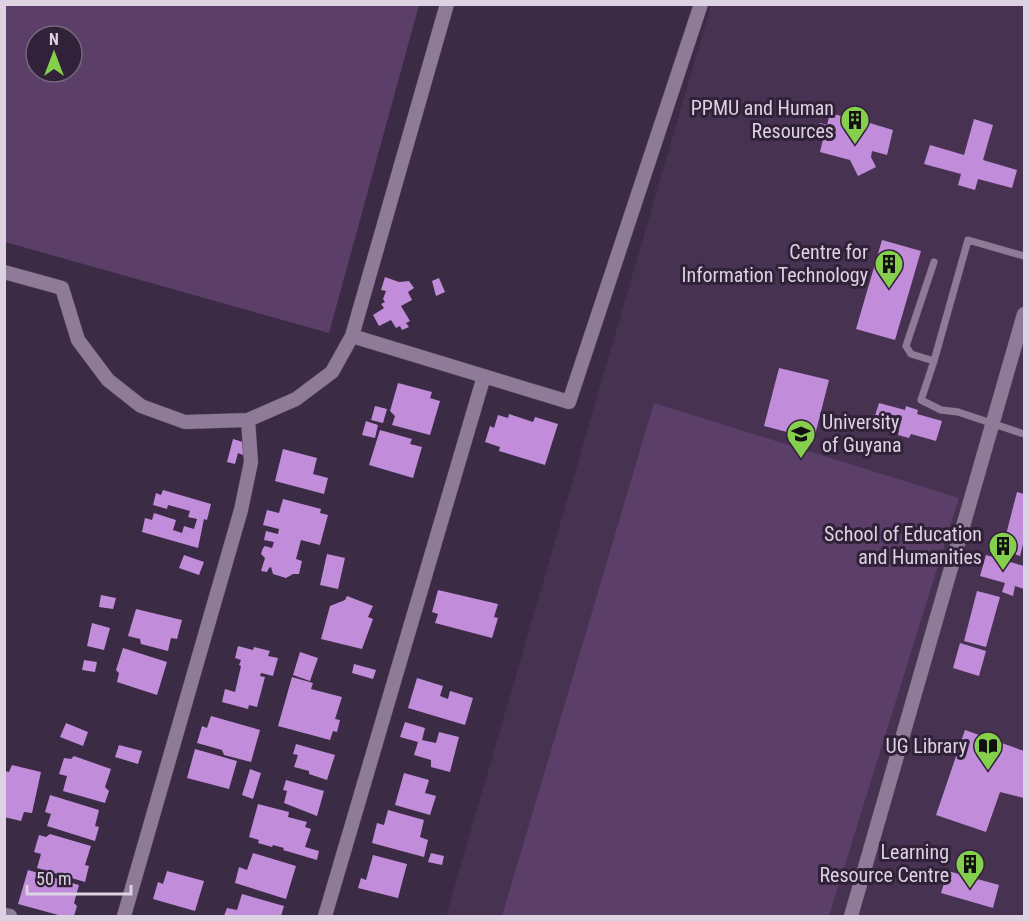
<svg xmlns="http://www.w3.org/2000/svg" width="1029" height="921" viewBox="0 0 1029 921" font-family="'Roboto Condensed',sans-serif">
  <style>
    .built { fill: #473351 }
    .green { fill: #5b3f69; fill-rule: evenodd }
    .building { fill: #c18ddb }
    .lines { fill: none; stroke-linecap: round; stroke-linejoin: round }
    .lane-casing { stroke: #56485e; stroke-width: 8 }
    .street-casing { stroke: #56485e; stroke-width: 15 }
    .lane { stroke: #8f7b98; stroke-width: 7 }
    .street { stroke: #8f7b98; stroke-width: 14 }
    .labels { text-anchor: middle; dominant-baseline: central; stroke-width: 6; stroke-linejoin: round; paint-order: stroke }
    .poi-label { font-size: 20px; fill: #dcd2e2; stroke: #312139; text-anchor: end }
  </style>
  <rect width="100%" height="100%" fill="#3b2b44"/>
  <path class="built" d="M711 5H1024V916H446Z"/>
  <path class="green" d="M4 5H419L329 333 5 242ZM36 36H72V72H36Z
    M654 403 959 498 829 916H502Z"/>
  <path class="building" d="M830 113 845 117 846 114 863 119V121L893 130 887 155 872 151 871 157 876 167 858 176 850 160 820 152 823 139 817 137 820 123 827 125Z
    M974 119 993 125 983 160 1017 170 1012 188 978 179 975 190 958 185 961 174 924 164 930 145 964 155Z
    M882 240 921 251 895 340 856 329Z
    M385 277 399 282 409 281 414 288 408 292 412 300 401 306 410 321 406 323 409 327 402 330 400 326 396 328 391 320 379 326 373 315 384 308 381 304 385 302 383 299 386 291 381 290Z
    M439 278 445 292 436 296 432 281Z
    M779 368 829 380 814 439 764 426Z
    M398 383 432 392 430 398 440 401 430 435 392 425 395 416 390 411Z
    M879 403 905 410 906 406 918 410 917 414 942 421 936 441 911 434 909 438 898 435 899 430 873 422Z
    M375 406 387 409 383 423 371 420Z
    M509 414 533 422 535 417 558 424 545 465 499 451 500 447 485 442 490 426 494 428 498 415 508 418Z
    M366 421 378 425 375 438 362 435Z
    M380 430 412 439 410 444 422 447 413 478 369 465Z
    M233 439 246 443 243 455 238 453 235 464 227 462Z
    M283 449 317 458 313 474 328 478 324 494 275 481Z
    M163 490 211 504 207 520 204 519 198 548 142 532 145 518 152 520 154 513 176 520 173 530 182 533 184 526 194 529 197 519 188 517 190 511 168 505 167 509 153 505 156 493 161 495Z
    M1017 492 1024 494V540L1020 556 1002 550Z
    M283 499 321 509 320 513 328 515 320 545 301 540 296 559 302 561 299 574H293L286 578 273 574 271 567 269 568 267 572 261 571 265 558 261 554 263 548 265 546 272 548 274 542 264 540 266 531 278 534 279 529 263 525 267 510 279 513Z
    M327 554 345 558 338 589 320 585Z
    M184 555 204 562 199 575 179 568Z
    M986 555 1024 566V589L1015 586 1013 596 1002 592 1005 583 980 576Z
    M438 590 498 604 494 617 498 618 492 638 435 623 438 614 432 612Z
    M977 591 1000 597 986 647 964 641Z
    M101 595 116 598 113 609 99 607Z
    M347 596 373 606 368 617 373 619 362 649 321 639 330 606 345 600Z
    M136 609 182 620 177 639 171 638 168 651 141 644 140 639 128 636Z
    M92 623 110 628 104 650 87 646Z
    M960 643 986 651 979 676 953 668Z
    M238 646 253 650 254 647 270 651 268 656 278 658 273 676 261 673 260 676 265 677 257 707 249 705 248 709 222 702 225 689 235 692 241 666 239 665 241 660 235 658Z
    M123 648 167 662 157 695 117 682 119 673 116 670Z
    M300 652 318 658 310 681 293 675Z
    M84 660 97 662 95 672 82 670Z
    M354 664 376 670 373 679 352 673Z
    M292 677 313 683 311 689 342 697 335 719 340 720 337 732 333 731 330 740 278 726Z
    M417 678 443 686 440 696 448 699 450 691 473 698 465 725 408 708Z
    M211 716 260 730 251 762 224 755 222 750 197 743 202 726 207 728Z
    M405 722 425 728 422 740 436 743 439 732 459 737 450 772 431 767V760L414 755 418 742 400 737Z
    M66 723 88 732 83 746 60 737Z
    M965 730 1024 751V798L1000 792 986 832 936 815Z
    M296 744 335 755 327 780 309 774V771L294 767 298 755 293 754Z
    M119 745 142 751 138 764 115 757Z
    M195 749 237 761 229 789 187 778Z
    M74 756 111 769 105 787 109 791 105 803 63 791 67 776 59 774 64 758 71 759Z
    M12 765 41 772 32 813 24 812 21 821 4 817V771L9 772Z
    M250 769 261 773 253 799 242 795Z
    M404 773 429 780 425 793 436 796 430 815 395 805Z
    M286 780 324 791 317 816 284 803 287 791 283 790Z
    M50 795 99 810 95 826 99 827 95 841 47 826 51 814 45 812Z
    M258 804 289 812 288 817 307 822 305 827 311 829 305 847 319 851 317 860 283 850 284 848 273 845 272 847 258 843 259 840 249 837Z
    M388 810 424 820 420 837 428 840 424 857 372 843 377 823 384 825Z
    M50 834 91 846 85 865 89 866 85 882 37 868 41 854 34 852 39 835 46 837Z
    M253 853 296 866 286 899 235 883 239 867 247 870Z
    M431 853 444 856 442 865 428 862Z
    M373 855 407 864 398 898 358 888 361 878 366 880Z
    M28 870 79 885 74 903 77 906 74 916H62L18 904Z
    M167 871 204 881 195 911 153 899 158 882 163 884Z
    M948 871 999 885 993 908 941 893Z
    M242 894 284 906 281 916H224L227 908 237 910Z"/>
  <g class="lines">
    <g class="lane-casing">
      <path id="lane" d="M1024 256 968 240 934 361 921 400 941 410 958 412 1024 434
        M934 262 906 346 911 354 934 361"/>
    </g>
    <g class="street-casing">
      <path id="street" d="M4 272 62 288 78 340 108 380 141 406 185 422 248 420 296 399 332 372 352 336 447 4
        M352 336 569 402 701 4
        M4 915 10 916
        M124 916 241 510 251 462 248 420
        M325 916 484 376
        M851 916 1024 314"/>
    </g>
    <use href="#lane" class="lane"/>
    <use href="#street" class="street"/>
  </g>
  <defs>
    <g id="building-pin" transform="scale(1.5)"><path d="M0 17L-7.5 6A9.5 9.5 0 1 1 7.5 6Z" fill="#85cf4d" stroke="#312139"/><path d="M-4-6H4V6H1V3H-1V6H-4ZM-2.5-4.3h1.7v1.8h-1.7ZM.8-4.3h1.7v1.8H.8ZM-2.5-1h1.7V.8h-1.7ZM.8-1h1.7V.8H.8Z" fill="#111"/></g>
    <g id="university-pin" transform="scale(1.5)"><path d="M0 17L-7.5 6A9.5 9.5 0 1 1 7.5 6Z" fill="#85cf4d" stroke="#312139"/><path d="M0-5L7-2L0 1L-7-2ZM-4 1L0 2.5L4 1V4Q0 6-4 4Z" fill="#111"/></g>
    <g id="library-pin" transform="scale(1.5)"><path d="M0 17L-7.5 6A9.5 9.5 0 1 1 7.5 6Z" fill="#85cf4d" stroke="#312139"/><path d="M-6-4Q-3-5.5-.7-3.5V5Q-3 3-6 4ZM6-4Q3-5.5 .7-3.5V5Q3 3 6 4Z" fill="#111"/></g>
  </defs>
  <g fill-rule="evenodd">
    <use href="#building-pin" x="855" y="120"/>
    <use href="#building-pin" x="889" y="264"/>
    <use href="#university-pin" x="801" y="434"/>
    <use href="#building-pin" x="1003" y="546"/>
    <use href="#library-pin" x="988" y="746"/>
    <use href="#building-pin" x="970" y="864"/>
  </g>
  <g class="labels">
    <g class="poi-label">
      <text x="834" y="108">PPMU and Human<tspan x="834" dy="23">Resources</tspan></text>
      <text x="868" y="252">Centre for<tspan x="868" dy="23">Information Technology</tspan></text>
      <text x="822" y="422" text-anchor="start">University<tspan x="822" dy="23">of Guyana</tspan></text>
      <text x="982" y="534">School of Education<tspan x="982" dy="23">and Humanities</tspan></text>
      <text x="967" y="746">UG Library</text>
      <text x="949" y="852">Learning<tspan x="949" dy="23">Resource Centre</tspan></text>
    </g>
  </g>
  <rect width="1029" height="921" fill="none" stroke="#dcd2e2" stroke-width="12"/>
  <g transform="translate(54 54)"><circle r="28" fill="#312139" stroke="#75687d" stroke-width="1.5"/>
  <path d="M0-4.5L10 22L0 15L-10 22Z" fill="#85cf4d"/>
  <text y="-9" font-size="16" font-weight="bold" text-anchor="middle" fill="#dcd2e2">N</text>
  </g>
  <path d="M27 885v9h104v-9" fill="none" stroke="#dcd2e2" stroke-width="3"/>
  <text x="36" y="885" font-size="18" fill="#dcd2e2" stroke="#312139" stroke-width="4.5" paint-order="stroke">50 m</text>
</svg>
